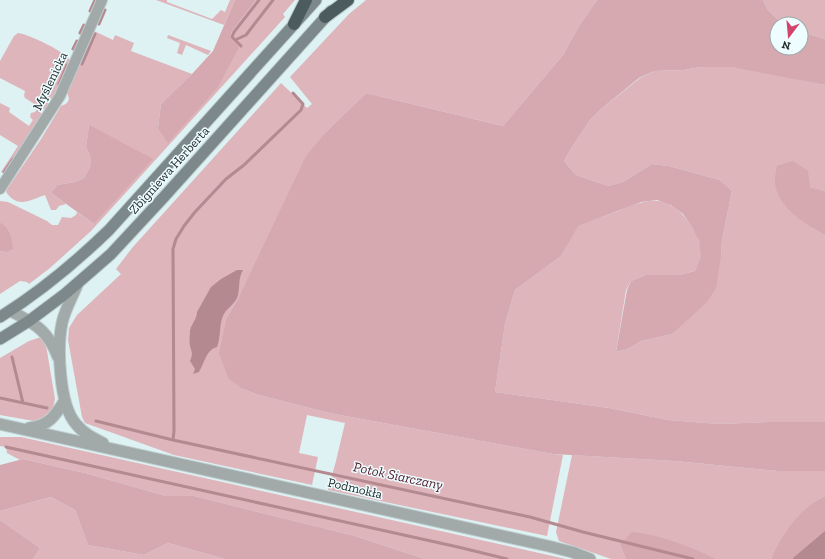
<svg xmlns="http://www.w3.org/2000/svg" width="825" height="559" viewBox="0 0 825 559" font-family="'Zilla Slab',serif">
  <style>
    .green { fill: #ddb5bb }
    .forest { fill: #d6a8b0 }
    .water { fill: #b58990 }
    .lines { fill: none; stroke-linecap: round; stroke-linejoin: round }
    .stream { stroke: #b58990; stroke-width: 3 }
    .minor-casing { stroke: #bdcecf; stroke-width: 12 }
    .tertiary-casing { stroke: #bdcecf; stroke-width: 13 }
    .secondary-casing { stroke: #bdcecf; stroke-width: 13 }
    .motorway-casing { stroke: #bdcecf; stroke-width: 14 }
    .minor { stroke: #a1a9a9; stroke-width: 10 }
    .tertiary { stroke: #a1a9a9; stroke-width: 11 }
    .secondary { stroke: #7c8889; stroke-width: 11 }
    .motorway { stroke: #4c5c5e; stroke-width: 12 }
    .labels { text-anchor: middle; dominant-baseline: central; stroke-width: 3; stroke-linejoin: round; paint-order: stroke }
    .street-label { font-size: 13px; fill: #242c2c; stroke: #eefdff }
    .water-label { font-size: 14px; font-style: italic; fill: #521a28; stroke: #eefdff }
  </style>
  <rect width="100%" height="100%" fill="#def1f3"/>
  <path class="green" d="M156 0H167V2L212 19 221 10 225 12 230 0H235L224 25Z
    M256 0H295L283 14 285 17 91 231 50 268 29 284 27 282 20 281 0 294V251L6 252 3 225 0 222V201L8 202 47 221 52 225H58L62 217 71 218 76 215 77 212 94 224 89 125 86 147 91 158 90 167 84 178 75 182 57 185 51 193 66 204 59 206 56 210H51L45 195C30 200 18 209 6 192L7 189 41 139 61 106C68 104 71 100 67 93L69 87 94 31 113 40 115 35 134 43 131 51 192 74 161 104 158 128 230 38 232 31Z
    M366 0H597L579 26 563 55 503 126 366 93 327 131 238 299 227 317 243 389 259 395 329 413 553 454 563 455 547 536 328 490 336 461 345 423 307 415 299 453 318 457 312 485 174 455 85 423 82 417 68 340 69 328 77 315 121 274 116 269 132 248 281 83 307 108 312 104 290 77 349 14Z
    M763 0H825V39L801 32V24H782L768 10Z
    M18 33C28 34 67 52 71 62L59 89 45 110C38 107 32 102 25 98L24 96 25 91 0 78V61L14 36Z
    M168 35 211 51 208 55 186 45 182 55 177 53 180 43 167 38Z
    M700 67H732L749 69 825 85V191L810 187 813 228 825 235V422H770L719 424 668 420 609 408 495 392 505 324 515 290 561 256 577 226C591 221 604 216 618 211 649 198 668 193 690 224 696 232 702 246 701 256 700 261 697 266 695 271L679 275H646L631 281 626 290 616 352 628 349 641 341 672 334 721 256 722 240 732 191 720 180 669 166 652 164 623 182 608 186 576 175 564 161 572 147 590 120 601 109 640 78 654 71 684 70Z
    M0 103 10 108 9 112 29 126 33 120 30 117 31 113 35 112 37 109 44 116 6 173 1 172 18 146 0 135Z
    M41 337 45 343 47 351 55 399 53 408 44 417 34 421 0 415V358L29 341Z
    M0 437H21L566 559H425L355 536 194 496H166L85 473 23 459 20 460 7 453 6 447 0 446Z
    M572 455 675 461 778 471H825V496C803 507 781 537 771 559H717L705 554 620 545 626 559H611L559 541 556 532Z
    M51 497 75 510 88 545 144 555 168 543 225 559H33L40 548 0 520V511Z"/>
  <path class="forest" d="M235 0H256L232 31 230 38 239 47 218 87 168 143 158 128 161 104 192 74 213 51Z
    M597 0H763L768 10 782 24H777V48H801V32L825 39V85L732 67H700L684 70 654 71 639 78 601 109 590 120 572 147 564 161 576 175 608 186 623 182 652 164 669 166 720 180 732 191 722 240 721 256 716 288 707 302 672 334 641 341 628 349 616 352 627 290 631 281 646 275H679L695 271 701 256 699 241 692 227 683 214 671 205 657 200 641 202 578 226 561 256 515 290 505 324 495 392 609 408 668 420 719 424 770 422H825V471H778L675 461 553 454 329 413 259 395 243 389 229 379 219 353 227 317 238 299 306 156 327 131 366 93 503 126 563 55 579 26Z
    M89 125 153 159 94 224 51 193 57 185 75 182 84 178 90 167 91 158 86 147Z
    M793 161 808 171 810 187 825 191V235C806 224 777 208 775 182 775 177 776 171 777 166Z
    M0 222C10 229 12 238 13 249L6 252 0 251Z
    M23 459 85 473 166 496H194L355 536 425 559H225L168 543 144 555 88 545 75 510 51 497 0 511V465Z
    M825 496V559H771C782 534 800 508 825 496Z
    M0 520 40 548 33 559H0Z
    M632 532C662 535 690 547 717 559H626L620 545Z"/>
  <path class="water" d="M237 270H243C238 279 240 286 238 295 236 304 226 308 223 316 219 325 221 337 217 347 206 350 205 362 199 372L193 374 195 369 190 361C193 354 192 353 190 346 189 342 190 334 190 330 192 323 197 319 197 312L211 287 221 279Z
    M825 531V559H793V558Z"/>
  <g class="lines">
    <path class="stream" d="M90 11 95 0
      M99 24 105 10
      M80 33 84 25
      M235 40 246 35 273 0
      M241 46 232 37 234 32 259 0
      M73 49 77 41
      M82 64 95 34
      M59 84 67 65
      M4 172 13 159
      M12 357 23 403
      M0 398 47 408
      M96 421 173 440 530 517 583 532 693 559
      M173 440 174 431 173 249 176 239 184 226 195 212 226 179 244 165 301 110 303 104 293 93
      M6 447 458 547 507 559"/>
    <g class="minor-casing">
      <path id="minor" d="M0 189 60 96 102 0"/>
    </g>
    <g class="tertiary-casing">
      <path id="tertiary" d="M78 283C73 296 65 309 62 323 57 347 59 405 76 424 83 433 93 438 103 443
        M11 311C36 325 47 329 58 357
        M0 424 548 546 572 552 590 559
        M29 428C49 426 55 416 65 400"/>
    </g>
    <g class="secondary-casing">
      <path id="secondary" d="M0 317C40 292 75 263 109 230L316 0
        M0 339 29 321 65 294 111 254 163 198 331 11"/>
    </g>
    <g class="motorway-casing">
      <path id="motorway" d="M325 17 348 0
        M294 24 306 0"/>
    </g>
    <use href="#minor" class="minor"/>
    <use href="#tertiary" class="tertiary"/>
    <use href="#secondary" class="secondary"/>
    <use href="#motorway" class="motorway"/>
  </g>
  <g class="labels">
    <g class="street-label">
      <text transform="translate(50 81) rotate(-64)">Myślenicka</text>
      <text transform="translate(169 170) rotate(-48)">Zbigniewa Herberta</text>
      <text transform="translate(355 488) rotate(13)">Podmokła</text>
    </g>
    <g class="water-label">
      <text transform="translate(398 476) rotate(12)">Potok Siarczany</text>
    </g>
  </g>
  <g transform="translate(789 36) rotate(196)"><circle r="19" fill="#eefdff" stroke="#9da9ab"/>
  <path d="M0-3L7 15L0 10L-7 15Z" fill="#d3446b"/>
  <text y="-6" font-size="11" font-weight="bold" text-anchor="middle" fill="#242c2c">N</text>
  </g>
</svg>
